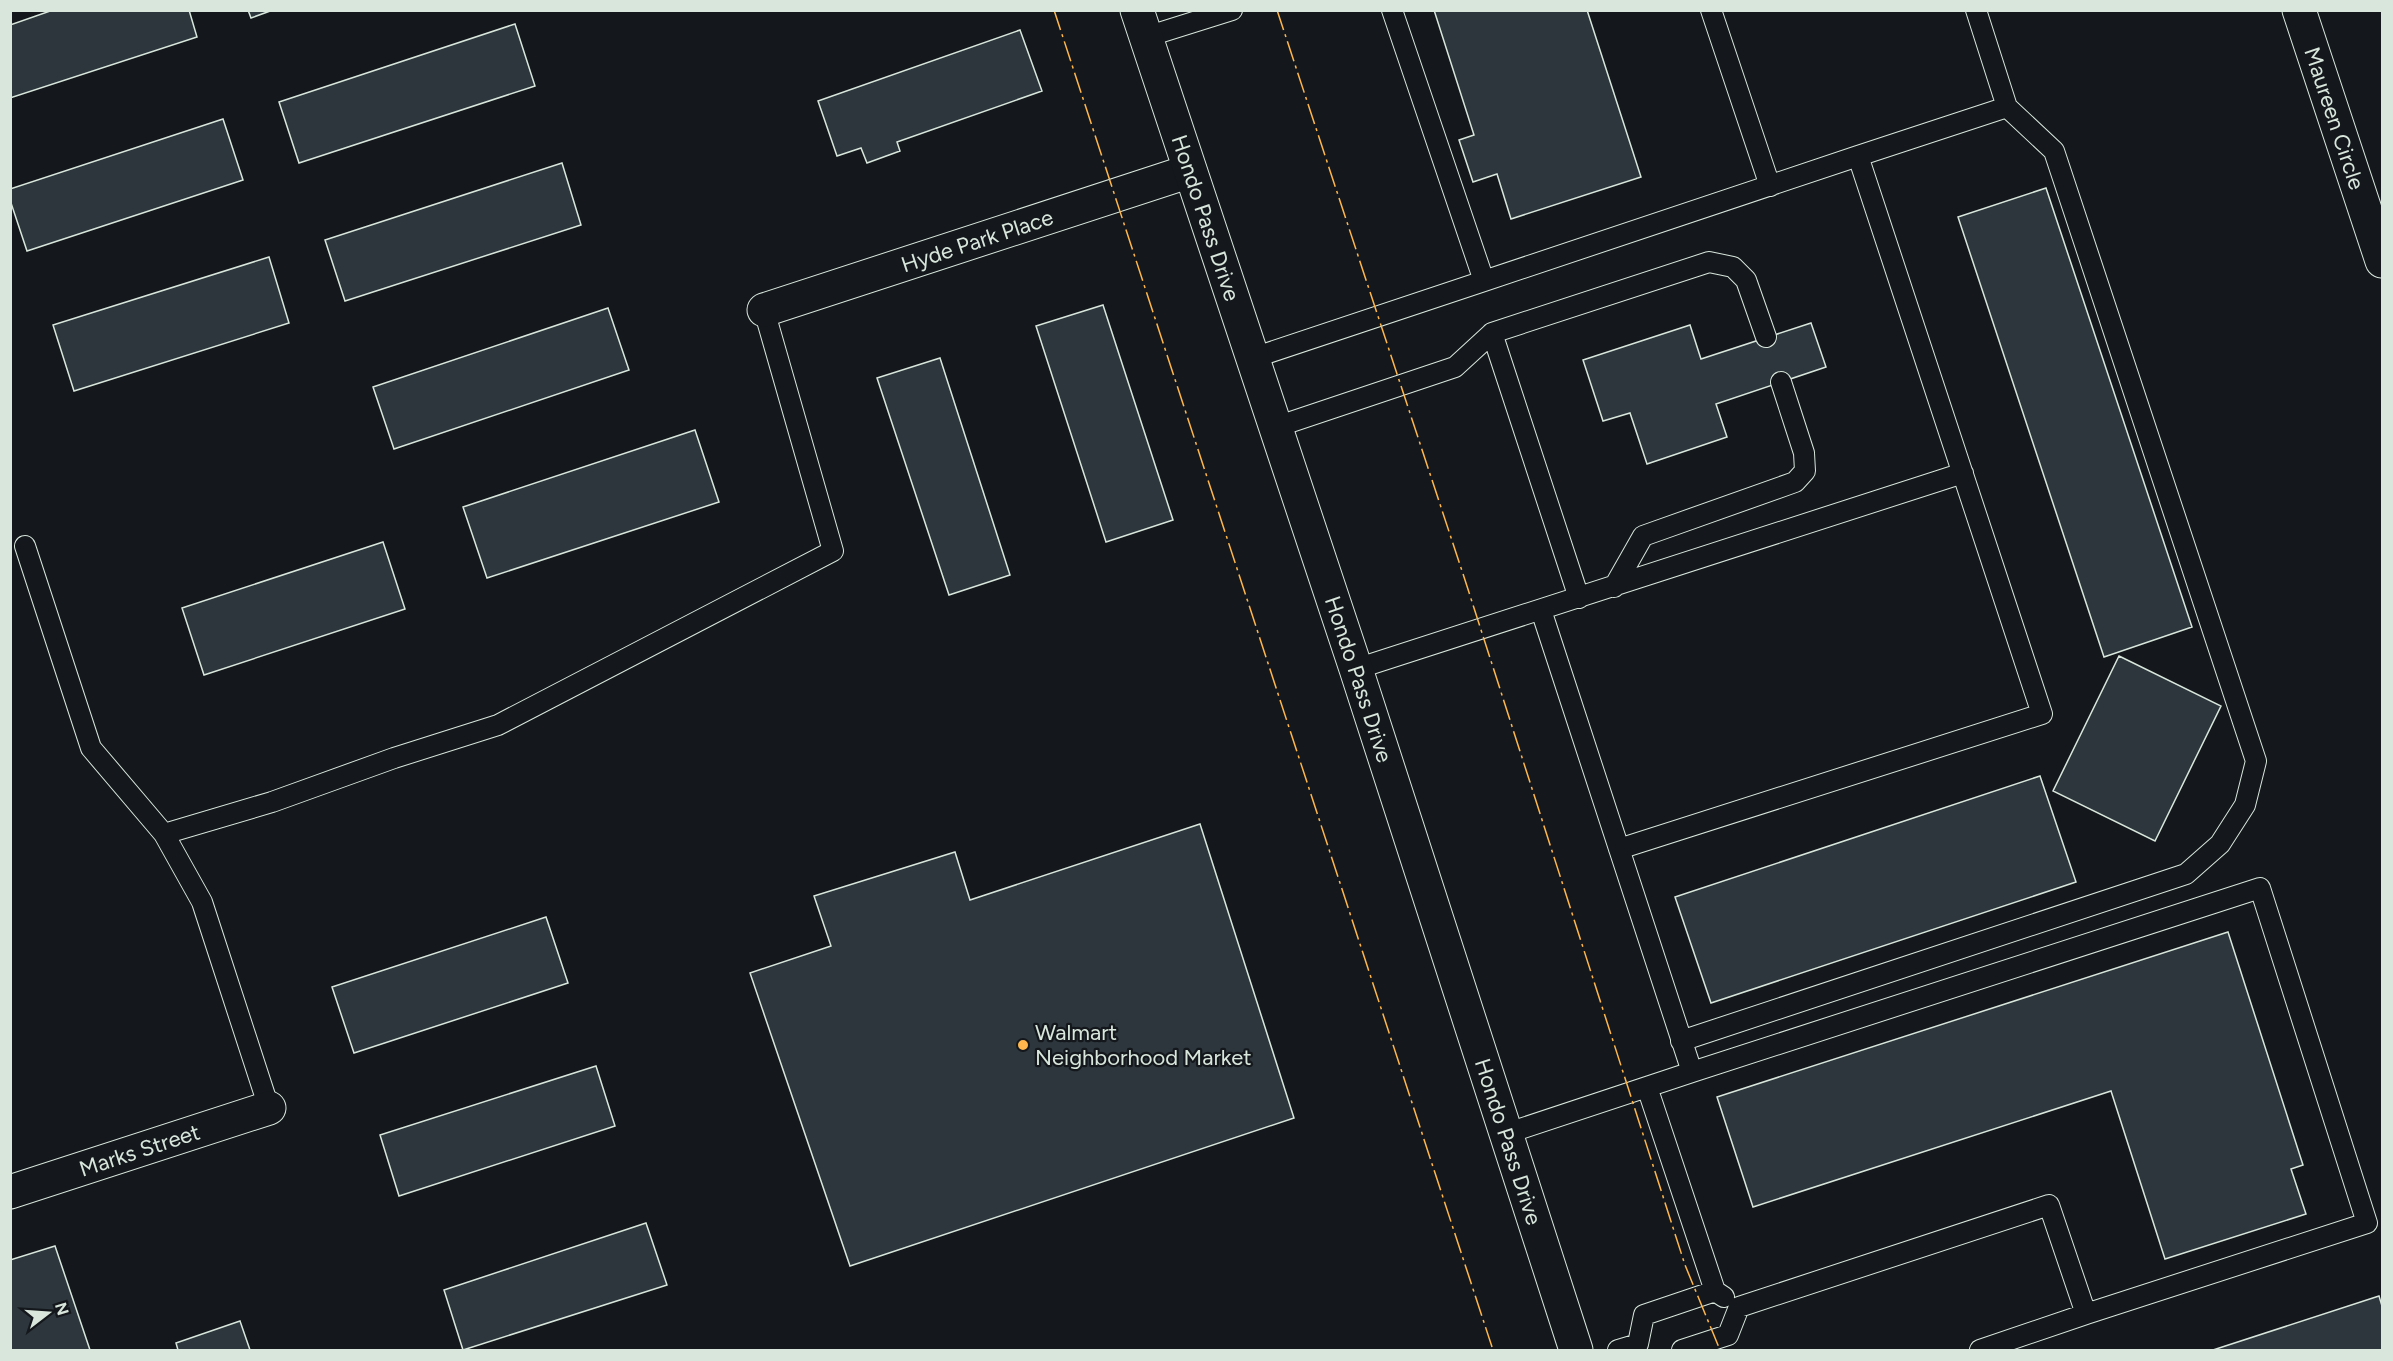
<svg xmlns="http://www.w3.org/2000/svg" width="2393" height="1361" viewBox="0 0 2393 1361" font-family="Figtree,sans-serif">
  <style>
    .building { fill: #2c363c; stroke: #d8e6dc; stroke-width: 1.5 }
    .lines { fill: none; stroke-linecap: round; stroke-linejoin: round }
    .lane-casing { stroke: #d8e6dc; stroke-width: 22 }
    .street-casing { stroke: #d8e6dc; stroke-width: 35 }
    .secondary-casing { stroke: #d8e6dc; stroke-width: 35 }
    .lane { stroke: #14181c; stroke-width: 20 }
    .street { stroke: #14181c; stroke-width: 33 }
    .secondary { stroke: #14181c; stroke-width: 33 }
    .power { stroke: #ffb74d; stroke-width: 1.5; stroke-dasharray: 21 4.5 3 4.5; stroke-linecap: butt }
    .poi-dot { fill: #ffb74d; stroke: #14181c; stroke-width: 2 }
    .labels { text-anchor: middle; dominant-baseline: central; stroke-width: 4.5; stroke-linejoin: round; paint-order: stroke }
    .street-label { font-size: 22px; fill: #d8e6dc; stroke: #14181c }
    .poi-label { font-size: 22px; fill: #d8e6dc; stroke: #14181c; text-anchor: start }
  </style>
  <rect width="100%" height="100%" fill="#14181c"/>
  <path class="building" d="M53 10H189L197 37 10 98V25Z
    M248 10H273L251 18Z
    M1434 10H1587L1641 177 1511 219 1497 174 1473 182 1459 140 1474 135Z
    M515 24 535 86 299 163 279 102Z
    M1020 30 1042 91 897 142 900 151 867 163 861 148 837 156 818 101Z
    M223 119 243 180 27 251 10 200V189Z
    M562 163 581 225 345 301 325 240Z
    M2046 188 2192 627 2104 657 1958 217Z
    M269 257 289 323 74 391 53 325Z
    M1103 305 1173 520 1106 542 1036 326Z
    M608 308 629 370 394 449 373 387Z
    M1811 323 1826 367 1716 404 1727 437 1647 464 1630 413 1603 421 1583 360 1690 325 1701 359Z
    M940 358 1010 575 949 595 877 378Z
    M695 430 719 502 487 578 463 507Z
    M383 542 405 609 204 675 182 608Z
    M2119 656 2221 706 2155 841 2053 791Z
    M2040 776 2076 882 1711 1003 1675 897Z
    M1200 824 1294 1118 850 1266 750 973 831 946 814 896 955 852 970 900Z
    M546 917 568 983 354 1053 332 987Z
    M2228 932 2303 1165 2291 1169 2306 1214 2165 1259 2111 1091 1753 1207 1717 1097Z
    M596 1066 615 1126 399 1196 380 1135Z
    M646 1223 667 1285 463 1350 444 1290Z
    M55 1246 90 1350H10V1260Z
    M2379 1296 2382 1306V1350H2213Z
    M240 1321 250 1350H178L176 1343Z"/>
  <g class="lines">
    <g class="lane-casing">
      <path id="lane" d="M1711 10 1770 186
        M1146 37 1232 10
        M1858 156 2007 107 1976 10
        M1484 281 1858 156 2042 714 1619 849
        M1492 333 1579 598
        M1253 358 1484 281 1392 10
        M1276 427 1455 367 1492 333 1709 262 1733 267 1746 280 1766 337
        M25 546 91 748 164 834 202 902 269 1108
        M1614 587 1643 536 1795 482 1805 471 1804 453 1781 382
        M1356 669 1963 473
        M164 834 272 802 394 758 498 725 833 551 764 310
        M1681 1041 2186 874 2220 844 2245 805 2256 761 2054 151 2007 107
        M1692 1072 2260 888 2367 1223 2086 1314
        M1647 1087 1715 1291
        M1505 1134 1692 1072 1541 610
        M1739 1307 2049 1205 2086 1314 1980 1350
        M1638 1344 1644 1315 1715 1291 1724 1297
        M1618 1350 1638 1344
        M1682 1350 1728 1335 1739 1307"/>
    </g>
    <g class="street-casing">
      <g id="street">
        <path id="s1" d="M2299 10 2382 261"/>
        <path id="s2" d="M764 310 1190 171"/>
        <path id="s3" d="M10 1192 269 1108"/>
      </g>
    </g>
    <g class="secondary-casing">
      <g id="secondary">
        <path id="s4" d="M1137 10 1356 669 1576 1350"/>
      </g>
    </g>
    <use href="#lane" class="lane"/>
    <use href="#street" class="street"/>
    <use href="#secondary" class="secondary"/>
    <path class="power" d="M1054 10 1493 1350
      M1277 10 1465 580 1685 1265 1720 1350"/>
  </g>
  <circle class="poi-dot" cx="1023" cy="1045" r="6"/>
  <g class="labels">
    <g class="street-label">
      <text stroke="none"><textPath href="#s1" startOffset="114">Maureen Circle</textPath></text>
      <text stroke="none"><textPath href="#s4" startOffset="219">Hondo Pass Drive</textPath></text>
      <text stroke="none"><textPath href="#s2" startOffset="224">Hyde Park Place</textPath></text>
      <text stroke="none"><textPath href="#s4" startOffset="705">Hondo Pass Drive</textPath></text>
      <text stroke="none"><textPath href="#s4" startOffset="1191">Hondo Pass Drive</textPath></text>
      <text stroke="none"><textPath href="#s3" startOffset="136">Marks Street</textPath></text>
    </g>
    <g class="poi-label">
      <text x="1035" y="1032">Walmart<tspan x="1035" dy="25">Neighborhood Market</tspan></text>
    </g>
  </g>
  <rect width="2393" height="1361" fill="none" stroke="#d8e6dc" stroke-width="24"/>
  <g transform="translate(48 1313) rotate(73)" stroke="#14181c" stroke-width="4.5" paint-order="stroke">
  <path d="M0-4.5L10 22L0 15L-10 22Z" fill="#d8e6dc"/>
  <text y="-9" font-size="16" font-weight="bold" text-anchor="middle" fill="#d8e6dc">N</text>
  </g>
</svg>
